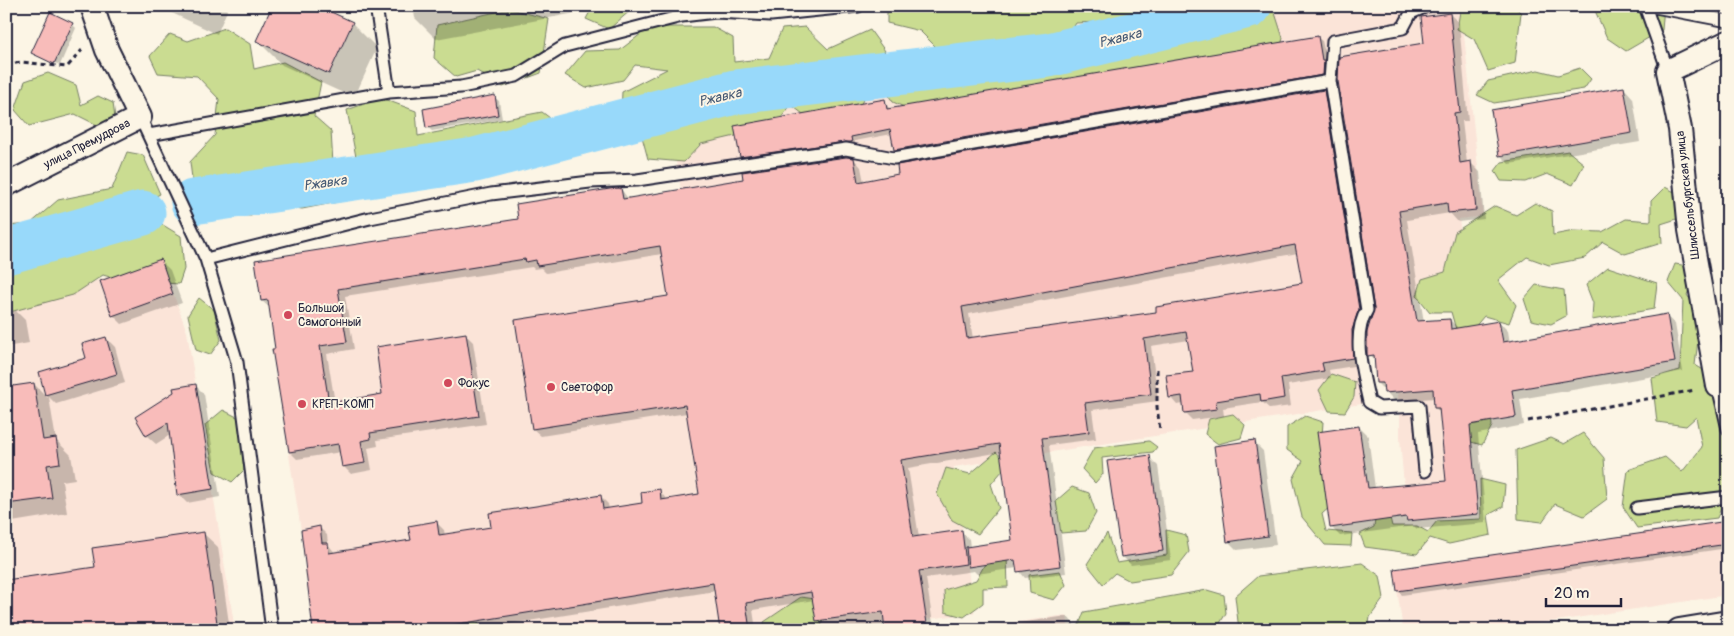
<svg xmlns="http://www.w3.org/2000/svg" width="1734" height="636" viewBox="0 0 1734 636" font-family="Pangolin,sans-serif">
  <style>
    .built { fill: #fbe4d8 }
    .green { fill: #cadc91; stroke: #767f66 }
    .shadow { fill: #0003; fill-rule: evenodd }
    .lines { fill: none; stroke-linecap: round; stroke-linejoin: round }
    .river { stroke: #98d9fa; stroke-width: 45 }
    .building { fill: #f8bcba; stroke: #22223b; fill-rule: evenodd }
    .lane-casing { stroke: #22223b; stroke-width: 15 }
    .street-casing { stroke: #22223b; stroke-width: 26 }
    .path { stroke: #22223b; stroke-width: 3; stroke-dasharray: 5 4; stroke-linecap: butt }
    .lane { stroke: #fcf5e5; stroke-width: 11 }
    .street { stroke: #fcf5e5; stroke-width: 22 }
    .poi-dot { fill: #d1495b; stroke: #fcf5e5; stroke-width: 2 }
    .labels { text-anchor: middle; dominant-baseline: central; stroke-width: 4; stroke-linejoin: round; paint-order: stroke }
    .street-label { font-size: 12px; fill: #22223b; stroke: #fcf5e5 }
    .poi-label { font-size: 12px; fill: #22223b; stroke: #fcf5e5; text-anchor: start }
    .water-label { font-size: 14px; font-style: italic; fill: #455974; stroke: #fcf5e5 }
  </style>
  <rect width="100%" height="100%" fill="#fcf5e5"/>
  <filter id="ink" filterUnits="userSpaceOnUse"><feTurbulence type="fractalNoise" baseFrequency=".02" numOctaves="2"/><feDisplacementMap in="SourceGraphic" scale="10" xChannelSelector="R" yChannelSelector="G"/><feConvolveMatrix kernelMatrix="1 2 1 2 8 2 1 2 1" color-interpolation-filters="sRGB"/></filter>
  <g filter="url(#ink)">
    <path class="built" d="M1305 6H1461L1483 216 1459 219 1469 289 1385 303H1351L1292 376 1323 371 1322 363 1353 358 1362 404 954 467 974 613 845 630H720L719 625 682 630H313L301 530 272 349 275 348 268 300 261 301 255 260 516 219V221L681 190 669 123 743 102 1048 66Z
      M161 259 187 332 235 630H6V311Z
      M1450 319 1452 343 1468 405 1478 514 1407 521 1400 439V408L1397 392 1383 383H1376L1372 324Z
      M1728 521V595L1497 630H1403L1394 569Z
      M1067 615 1069 630H960Z"/>
    <path class="green" d="M593 6H700L631 10 609 29 586 19Z
      M887 6H1162L1120 21 1076 23 1066 39 1036 35 1013 47 941 52 920 31 887 23Z
      M1461 6H1514L1521 13 1515 63 1488 71 1474 39 1457 29Z
      M1593 6H1664L1662 30 1626 51 1607 38Z
      M510 9 549 19 541 73 503 87 477 71 456 77 434 58 437 25Z
      M1272 12 1275 13 1283 38 1282 42 1261 61 1001 104 973 94 933 120 893 102 880 83 914 64 1033 65 1097 47H1114Z
      M650 27H713L733 38 734 62 769 58 782 29 805 27 828 49 870 30 885 51 863 71 866 95 850 122 818 125 791 105 774 127 701 144 684 162 648 159 641 133 621 113 622 92 667 69 635 65 623 80 586 88 565 75 585 51 620 50Z
      M225 28 250 44 254 69 283 62 321 82 314 116 331 131 333 164 356 157 347 110 381 98 416 111 418 136 542 112 558 124 453 158 436 149 422 161 362 170 349 200 302 209 269 204 251 216 209 214 194 195 190 162 215 135 219 99 197 76 158 73 150 56 170 34 188 41Z
      M1580 68 1591 79 1584 89 1494 103 1477 95 1488 81 1538 70 1558 75Z
      M48 73 76 85 81 105 98 96 113 103 115 118 101 127 75 114 29 126 15 110 25 81Z
      M1568 151 1584 164 1573 185 1547 174 1526 182 1501 181 1495 171 1502 162Z
      M127 152 143 155 160 194 123 213 126 228 158 222 181 236 184 269 179 284 120 280 103 275 73 295 6 313V226L30 224 58 200 112 189Z
      M1665 187 1684 197 1683 217 1661 224 1662 243 1625 254 1603 242 1585 258 1549 265 1527 257 1498 280 1516 305 1509 323 1484 316 1468 335 1457 333 1451 312H1430L1417 296 1422 279 1445 272 1455 232 1495 206 1516 215 1535 203 1552 211 1553 235 1574 231 1602 232 1626 219 1651 221V201Z
      M1675 264 1689 266 1693 279 1687 295 1701 315 1695 365 1712 375 1728 442V491L1717 518 1637 528 1623 507 1628 470 1665 457 1682 472 1702 447 1696 417 1686 426 1657 422 1652 378 1680 370 1683 300 1668 282Z
      M1608 267 1657 283 1654 309 1592 320 1593 303 1586 285Z
      M1536 285 1564 290 1566 316 1551 324 1531 320 1524 299Z
      M199 298 214 310 221 340 210 355 196 350 188 315Z
      M1331 374 1355 382 1354 397 1345 412 1329 411 1319 390Z
      M1473 378 1489 388 1492 426 1482 445 1464 440Z
      M223 410 239 418 244 470 232 482 214 472 205 425Z
      M1233 414 1245 425 1241 438 1218 444 1205 434 1209 419Z
      M1305 416 1323 422 1321 451 1350 489 1322 514 1326 531 1352 533 1351 546 1325 545 1302 517 1293 479 1303 461 1287 450V427Z
      M1583 433 1604 458 1607 499 1584 516 1555 504 1542 522 1518 519 1516 450 1551 438 1564 444Z
      M1149 441 1157 447 1153 452 1102 458 1103 474 1095 483 1082 469 1094 448Z
      M996 452 1009 463 991 484 999 508 978 534 952 520 937 494 946 468 970 474Z
      M1480 479 1505 485 1503 507 1488 515 1491 535 1449 544 1430 538 1417 554 1365 547 1360 534 1374 527 1377 506 1388 510 1392 526H1417L1428 532 1437 521 1481 519Z
      M1072 487 1089 493 1096 513 1086 531 1061 533 1056 501Z
      M1166 530 1186 535 1189 552 1171 575 1130 581 1115 573 1103 584 1087 564 1107 533 1117 563 1167 555Z
      M989 557H1007L1008 587 983 588V603L964 617 945 612 944 590 976 580Z
      M1362 563 1380 576 1384 598 1370 617 1368 630H1239L1235 596 1258 576Z
      M1060 571 1066 585 1054 600 1030 593 1029 575Z
      M1207 590 1224 595 1226 613 1216 630H1077L1084 612Z
      M801 597 822 600 827 611 820 629 765 630 764 622Z
      M466 615 488 630H408Z"/>
    <path class="shadow" d="M157 6H229L217 34Z
      M267 6H315L352 23 377 48 354 98 282 65 258 41 272 8Z
      M413 6H613L436 39 415 18Z
      M1450 14 1459 23 1468 121H1462L1467 163H1471L1480 172 1484 219 1458 222 1450 213 1407 220 1424 322 1450 320 1459 329 1499 322 1508 331 1510 343 1666 316 1675 324 1683 371 1520 399 1524 425 1478 434 1486 523 1417 529 1414 526 1340 536 1331 527 1359 427 1368 436 1375 488 1447 482 1441 413 1435 408V398L1395 401 1377 383 1376 361 1368 354 1425 44Z
      M72 24 76 28 60 65 32 53Z
      M1317 37 1322 41 1328 65 1327 79 900 154 895 150 892 134 855 141V146L745 161 741 157 884 100 890 110Z
      M1624 88 1633 98 1640 142 1509 164 1500 155Z
      M1323 91 1331 99 1366 317 1360 365 1329 370 1331 378 1288 385 1291 406 1270 409 1262 402 1223 408 1224 416 1192 420 1185 413 1184 404 1177 405 1170 397 1194 373 1189 340 1151 346 1158 401 1092 410 1096 439 1049 445 1066 573 1025 578 1017 568 977 574 974 571 926 578 934 630H819L814 600 753 610 756 630H722L715 591 473 630H314L319 527 327 535 328 544 335 553 412 541 437 523 444 530 445 536 492 528 601 497 608 504 609 510 644 504 659 490 667 500 700 495 687 413 541 436 533 429 669 297 662 254 546 273 541 268 534 269 532 267 345 296 354 349 327 354 335 403 384 395 466 335 473 342 486 424 377 440 378 446 368 448 372 470 351 474 343 466 341 452 297 459 290 452 270 308 262 301 621 189 629 200 854 159 861 167 864 182ZM1298 253 1303 284 1158 313 973 339 969 314ZM1002 452 1014 541 970 547 969 539 961 531 919 537 908 468Z
      M494 97 499 101 502 119 432 131 427 127Z
      M161 261 170 270 182 303 122 324 113 315Z
      M16 311 25 320 29 343 6 347V313Z
      M106 338 115 347 125 383 56 404 49 397 56 440 71 455 75 479 62 481 67 513 6 523V388L34 384 48 398 40 373 88 359Z
      M195 385 204 394 220 497 187 503 178 494 170 435 156 444 147 436 136 417Z
      M1254 442 1263 451 1276 545 1237 550 1228 541Z
      M1149 457 1158 466 1171 560 1131 565 1122 556Z
      M1728 522V548L1402 595 1398 591Z
      M203 533 218 547 230 630H6L96 568Z
      M1067 616 1074 624 1075 630H969Z"/>
    <g class="lines">
      <path class="river" d="M193 202 475 160 735 92 1049 55 1249 6
        M6 252 143 213"/>
    </g>
    <path class="building" d="M272 6H318L353 22 329 74 256 41Z
      M50 12 73 23 54 64 31 53Z
      M1450 13 1460 112 1454 113 1460 163 1471 161 1476 210 1448 213 1447 203 1399 211 1417 321 1450 319 1451 329 1499 321 1503 342 1667 314 1675 362 1512 390 1516 417 1470 425 1478 514 1407 521 1406 517 1330 528 1317 432 1359 426 1368 488 1446 481 1439 408H1434L1433 389 1384 393 1383 383H1376L1374 355 1367 356V332L1374 309 1338 81 1339 57 1424 43 1421 17Z
      M1318 36 1322 60H1324L1323 75 894 150 890 129 851 137 852 142H845L740 157 734 126 885 99 887 109Z
      M1624 87 1632 133 1499 156 1491 110Z
      M1324 90 1359 309 1352 330 1353 358 1322 363 1324 371 1281 378 1284 398 1261 402 1260 394 1216 401 1217 409 1184 413 1182 396 1169 398 1166 375 1193 372 1186 332 1144 339 1151 394 1085 403 1089 432 1042 438 1060 566 1017 572 1015 560 968 567 966 547 1012 540 999 444 901 460 913 537 962 530 966 564 919 571 928 630H885L883 612 816 621 811 592 746 603 750 630H720L713 583 421 630H313L301 530 320 526 322 543H328L329 553 411 540 408 526 437 521 439 535 491 527 489 513 536 506 601 495 603 509 642 503 641 492 660 489 661 500 699 494 685 405 532 429 515 320 668 296 660 246 537 266 536 260 526 262 525 259 338 289 347 342 320 346 329 403 382 394 376 347 466 333 479 416 370 433 371 439 361 441 365 463 342 467 338 444 289 452 272 349H275L268 300 261 301 255 260 518 219 516 204 616 188H621L623 199 743 179 742 172 846 157 854 158 858 182 898 174 897 165ZM1295 245 1302 283 1156 307V312L967 338 962 307Z
      M495 95 498 115 426 128 423 109Z
      M161 259 173 294 112 316 100 281Z
      M106 337 117 374 45 395 39 372 86 358 82 344Z
      M34 383 43 440 56 438 60 463 47 465 52 498 6 504V387Z
      M196 384 213 489 177 495 168 423 146 436 135 417 174 392 173 388Z
      M1255 440 1268 536 1227 542 1214 446Z
      M1150 455 1163 551 1121 557 1107 461Z
      M1728 521V544L1397 591 1394 569Z
      M204 532 218 630H6V580L95 567 92 548Z"/>
    <g class="lines">
      <g class="lane-casing">
        <path id="lane" d="M376 6 389 92
          M1645 6 1668 71
          M1650 6 1728 21
          M1330 81 1333 41 1403 28 1411 13 1427 6
          M140 117 206 259 237 362 272 630
          M149 135 389 92 461 87 516 76 565 46 682 16 716 12 771 15 858 6
          M206 259 370 218 491 194 590 182 637 180 846 149 894 158 1330 81 1367 310C1351 335 1363 374 1369 402L1379 408 1419 406 1425 471
          M1718 386 1728 429
          M1637 508 1728 497"/>
      </g>
      <g class="street-casing">
        <path id="street" d="M1728 42 1668 71 1680 129 1690 230 1718 386 1728 388
          M6 185 140 117 107 50 92 6
          M1679 630 1728 622"/>
      </g>
      <path class="path" d="M6 65 21 62 67 67 82 50
        M1157 369V407L1160 430
        M1528 421 1695 390"/>
      <use href="#lane" class="lane"/>
      <use href="#street" class="street"/>
    </g>
  </g>
  <g class="poi-dot">
    <circle cx="288" cy="315" r="5"/>
    <circle cx="448" cy="383" r="5"/>
    <circle cx="551" cy="387" r="5"/>
    <circle cx="302" cy="404" r="5"/>
  </g>
  <g class="labels">
    <g class="street-label">
      <text transform="translate(87 144) rotate(-27)">улица Премудрова</text>
      <text transform="translate(1688 195) rotate(-97)">Шлиссельбургская улица</text>
    </g>
    <g class="poi-label">
      <text x="298" y="308">Большой<tspan x="298" dy="14">Самогонный</tspan></text>
      <text x="458" y="383">Фокус</text>
      <text x="561" y="387">Светофор</text>
      <text x="312" y="404">КРЕП-КОМП</text>
    </g>
    <g class="water-label">
      <text transform="translate(1120 38) rotate(-14)">Ржавка</text>
      <text transform="translate(720 97) rotate(-13)">Ржавка</text>
      <text transform="translate(325 183) rotate(-8)">Ржавка</text>
    </g>
  </g>
  <rect width="1734" height="636" fill="none" stroke="#fcf5e5" stroke-width="25"/>
  <rect x="12" y="12" width="1709" height="611" fill="none" stroke="#22223b" stroke-width="2" filter="url(#ink)"/>
  <path d="M1546 598v8h75v-8" fill="none" stroke="#22223b" stroke-width="2.5"/>
  <text x="1554" y="598" font-size="15" fill="#22223b" stroke="#fcf5e5" stroke-width="4" paint-order="stroke">20 m</text>
</svg>
